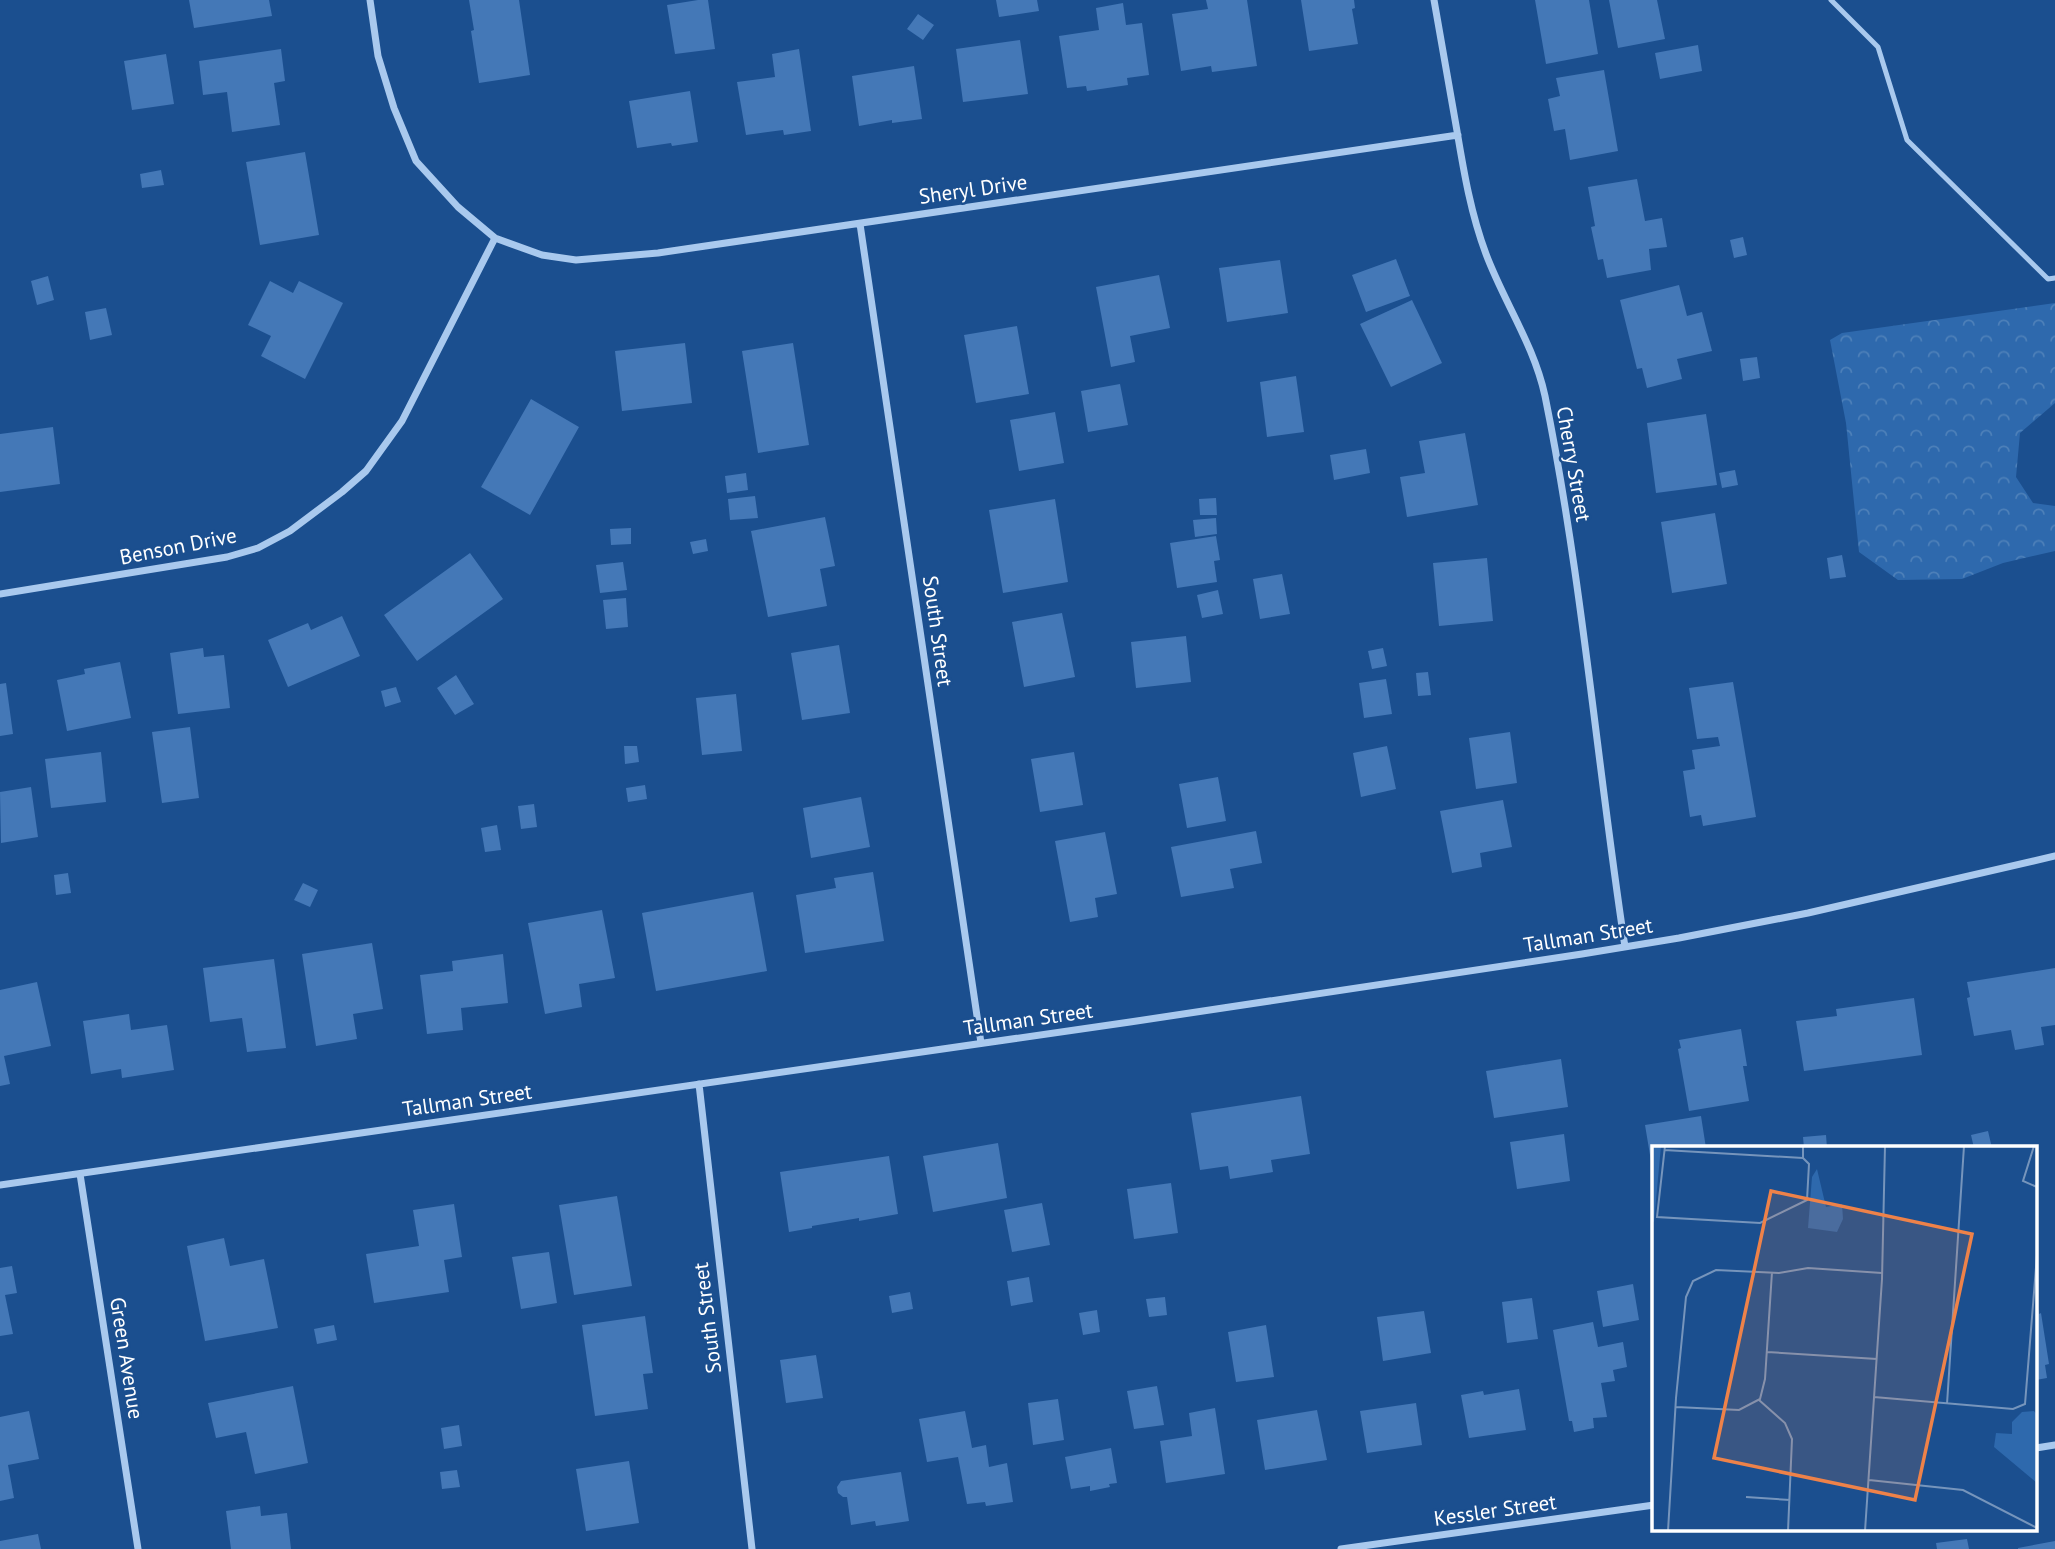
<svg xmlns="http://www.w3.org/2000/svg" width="2055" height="1549" viewBox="0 0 2055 1549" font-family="'PT Sans',sans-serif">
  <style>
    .forest { fill: url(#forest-crowns) }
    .building { fill: #4478b7 }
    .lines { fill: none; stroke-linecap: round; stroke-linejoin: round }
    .lane { stroke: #a9c9ee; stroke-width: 5 }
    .street { stroke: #a9c9ee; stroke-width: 7 }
    .labels { text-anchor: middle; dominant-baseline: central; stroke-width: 5; stroke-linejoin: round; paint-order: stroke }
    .street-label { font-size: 21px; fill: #fff; stroke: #1b4f8f }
    .inset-road { fill: none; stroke: #7695bc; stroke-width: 2 }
    .view { fill: #ee8249; fill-opacity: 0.15; stroke: #ee8249; stroke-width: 3.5 }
    .inset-edge { fill: none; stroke: #fff; stroke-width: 3.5 }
  </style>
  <defs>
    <pattern id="forest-crowns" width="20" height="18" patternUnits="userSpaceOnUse" patternTransform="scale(1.75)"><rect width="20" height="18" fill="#2e69ad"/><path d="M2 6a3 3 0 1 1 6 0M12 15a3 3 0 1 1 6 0" fill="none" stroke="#4d80b9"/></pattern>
  </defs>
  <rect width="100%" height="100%" fill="#1b4f8f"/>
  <path class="forest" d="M2055 303V403L2020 433 2016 477 2033 503 2055 506V551L2003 563 1962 579 1898 580 1859 552 1846 423 1830 340 1842 333Z"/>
  <path class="building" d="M189 0H269L272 16 194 28Z
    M469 0H519L530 75 479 83 471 31 474 30Z
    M698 0H708L715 49 675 54 667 5Z
    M996 0H1037L1039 11 999 17Z
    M1206 0H1247L1257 66 1212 72 1211 66 1181 71 1172 14 1208 9Z
    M1301 0H1354L1355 8 1352 9 1358 44 1309 51Z
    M1535 0H1589L1598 54 1546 64Z
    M1609 0H1657L1665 39 1618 48Z
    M1123 3 1126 25 1142 23 1149 75 1127 78 1128 85 1087 91 1086 86 1067 88 1059 36 1099 30 1096 8Z
    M918 14 934 25 923 40 907 29Z
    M1020 40 1028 94 963 102 956 49Z
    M1698 45 1702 71 1660 79 1655 53Z
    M281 49 285 81 274 83 280 125 232 132 227 92 203 95 199 61Z
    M799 49 811 131 784 135 783 130 746 135 737 82 775 77 772 54Z
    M166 54 174 104 132 110 124 61Z
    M914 66 922 119 892 123V120L859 126 852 76Z
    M1604 70 1618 151 1570 160 1565 129 1554 131 1548 99 1560 96 1556 78Z
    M690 91 698 142 672 146 671 143 637 148 629 101Z
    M305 152 319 235 260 245 246 162Z
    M161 170 164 185 142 188 140 174Z
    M1637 179 1645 221 1662 218 1667 247 1649 249 1651 270 1607 278 1603 259 1598 260 1591 227 1595 226 1588 187Z
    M1743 237 1747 255 1734 258 1730 240Z
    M1396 259 1410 296 1366 312 1352 275Z
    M1280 260 1288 313 1227 322 1219 268Z
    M1159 275 1170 328 1130 336 1135 362 1111 367 1096 287Z
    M48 276 54 300 37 305 31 281Z
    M270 281 293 293 299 281 343 303 305 379 261 356 271 336 248 325Z
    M1679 285 1687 316 1702 312 1712 351 1677 359 1682 379 1647 388 1642 368 1637 369 1620 300Z
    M1412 300 1442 363 1391 387 1360 324Z
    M106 308 112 335 90 340 85 312Z
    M1017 326 1029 394 976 403 964 335Z
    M685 343 692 403 622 411 615 351Z
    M793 343 809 445 758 453 742 351Z
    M1757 357 1760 378 1743 381 1740 359Z
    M1296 376 1304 432 1267 437 1260 382Z
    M1120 384 1128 425 1088 432 1081 391Z
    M531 399 579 427 530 515 481 487Z
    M1055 412 1064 463 1019 471 1010 420Z
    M1706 414 1717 485 1656 493 1647 423Z
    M53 427 60 484 0 492V434Z
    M1465 433 1478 505 1407 517 1400 477 1425 473 1419 441Z
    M1366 449 1370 473 1334 480 1330 455Z
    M1735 470 1738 485 1722 488 1719 473Z
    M746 473 748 490 727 493 725 476Z
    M755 496 758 518 730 520 728 499Z
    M1216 498 1217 515H1200L1199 499Z
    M1055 499 1068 582 1003 593 989 510Z
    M1715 513 1727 584 1672 593 1661 522Z
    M825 517 835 566 820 569 827 606 768 617 751 531Z
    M1216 518 1217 534 1195 537 1193 520Z
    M631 528V544L611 545 610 529Z
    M1216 536 1220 560 1214 561 1217 582 1177 588 1170 543Z
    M706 539 708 551 693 554 690 542Z
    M470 553 503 599 417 661 384 615Z
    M1842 555 1846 577 1830 579 1827 558Z
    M1487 558 1493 621 1439 626 1433 563Z
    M623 562 627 590 600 593 596 565Z
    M1282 574 1290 614 1260 619 1253 579Z
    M1218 590 1223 614 1202 618 1197 595Z
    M626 598 628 627 606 629 603 600Z
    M1062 613 1075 677 1024 687 1012 622Z
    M342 616 360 656 288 687 268 640 308 623 311 630Z
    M1186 636 1191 682 1136 688 1131 642Z
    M839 645 850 713 802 720 791 653Z
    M203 648 204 657 224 655 230 708 178 714 170 653Z
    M1383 648 1387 666 1372 669 1368 651Z
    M120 662 131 718 67 731 57 680 85 674 84 669Z
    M1428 672 1431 695 1418 696 1416 673Z
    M456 675 474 704 455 715 437 688Z
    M1386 679 1392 714 1364 718 1359 683Z
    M1733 682 1756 817 1703 826 1701 815 1690 817 1683 771 1695 769 1692 750 1720 746 1718 737 1697 739 1689 688Z
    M6 683 13 734 0 736V684Z
    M396 687 401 702 385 707 381 691Z
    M736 694 742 751 702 755 696 698Z
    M190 727 199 798 162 803 152 732Z
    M1510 732 1517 783 1476 789 1469 738Z
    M624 746H637L639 762 625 764Z
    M1387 746 1396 789 1361 797 1353 753Z
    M101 752 106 802 51 808 45 759Z
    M1074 752 1083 805 1040 812 1031 759Z
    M1218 777 1226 821 1187 828 1179 784Z
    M645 785 647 799 628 802 626 788Z
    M31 787 38 837 1 843 0 792Z
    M861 797 870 847 811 858 803 808Z
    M1503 800 1512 847 1480 853 1482 867 1452 873 1440 811Z
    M534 804 537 827 521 829 518 806Z
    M497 825 501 850 485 852 481 828Z
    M1256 831 1262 863 1230 869 1234 888 1181 897 1171 847Z
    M1105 832 1117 894 1095 898 1098 917 1070 922 1055 841Z
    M873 872 884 941 805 953 796 895 836 888 834 878Z
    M68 873 71 893 56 895 54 875Z
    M303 883 318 890 310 907 294 900Z
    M753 892 767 971 656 991 642 913Z
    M602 910 615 978 579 984 582 1007 545 1014 528 923Z
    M372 943 383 1009 353 1014 357 1039 316 1046 302 954Z
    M503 954 508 1003 461 1008 463 1030 427 1034 420 975 453 971 452 961Z
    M274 959 286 1048 247 1052 242 1018 210 1022 203 968Z
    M2055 968V1025L2041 1027 2044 1045 2015 1050 2011 1030 1974 1036 1967 998 1970 997 1967 982Z
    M37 982 51 1046 4 1056 10 1084 0 1086V990Z
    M1914 998 1922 1055 1804 1071 1796 1021 1837 1016 1836 1009Z
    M129 1014 131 1030 167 1025 174 1070 122 1078 121 1069 91 1074 83 1021Z
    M1741 1029 1747 1066H1743L1749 1101 1689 1111 1678 1049 1681 1048 1679 1040Z
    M1561 1059 1568 1107 1494 1118 1486 1071Z
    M1301 1096 1310 1154 1271 1160 1273 1172 1230 1179 1228 1166 1200 1170 1191 1113Z
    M1701 1116 1706 1148H1654L1653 1173 1645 1125Z
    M1988 1131 1992 1148H1974L1971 1135Z
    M1564 1134 1570 1181 1517 1189 1510 1142Z
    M1826 1135 1827 1148H1804L1803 1137Z
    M998 1143 1007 1198 933 1212 923 1156Z
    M889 1156 898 1214 859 1221V1218L812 1226V1228L789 1232 780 1172Z
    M1171 1183 1178 1233 1134 1239 1127 1189Z
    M617 1196 632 1286 574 1295 559 1205Z
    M1042 1203 1050 1245 1012 1252 1004 1210Z
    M454 1204 462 1257 444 1260 449 1292 374 1303 366 1254 419 1246 413 1210Z
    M224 1238 230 1266 264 1259 278 1328 205 1341 187 1246Z
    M549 1252 557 1303 521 1309 512 1257Z
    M12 1266 17 1293 5 1295 13 1334 0 1336V1268Z
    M1029 1277 1033 1302 1011 1306 1007 1281Z
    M1633 1284 1639 1320 1603 1327 1597 1291Z
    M910 1292 913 1309 892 1313 889 1296Z
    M1165 1297 1167 1315 1149 1317 1146 1299Z
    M1532 1298 1538 1339 1507 1343 1502 1302Z
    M2036 1303H2037L2039 1314 2041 1313 2049 1364 2045 1365 2047 1378 2036 1380Z
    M1097 1310 1100 1332 1083 1335 1079 1313Z
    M1424 1311 1431 1353 1383 1361 1377 1317Z
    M645 1316 653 1373 643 1374 648 1409 595 1416 582 1325Z
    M1593 1322 1598 1347 1623 1342 1627 1367 1613 1370 1615 1381 1601 1383 1607 1417 1593 1418 1594 1428 1574 1432 1572 1421H1569L1553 1330Z
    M334 1325 337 1340 317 1344 314 1329Z
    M1266 1325 1274 1377 1236 1382 1228 1332Z
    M816 1355 823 1398 786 1403 780 1360Z
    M293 1386 308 1463 255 1474 246 1432 216 1438 208 1403Z
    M1157 1386 1164 1425 1134 1429 1127 1391Z
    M1519 1389 1526 1430 1469 1438 1461 1395 1483 1391 1484 1395Z
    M1058 1399 1064 1440 1033 1445 1028 1403Z
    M1416 1403 1422 1445 1367 1453 1360 1411Z
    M1215 1408 1225 1474 1166 1483 1160 1441 1192 1436 1189 1413Z
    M1317 1410 1327 1460 1265 1470 1257 1420Z
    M29 1411 39 1459 8 1465 14 1498 0 1501V1417Z
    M965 1411 972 1448 986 1445 989 1467 1007 1463 1013 1502 986 1506 985 1502 967 1504 958 1457 927 1462 919 1419Z
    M459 1425 462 1446 444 1449 441 1428Z
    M1111 1448 1117 1483 1109 1484 1110 1487 1090 1491V1486L1071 1489 1065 1457Z
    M629 1461 639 1523 586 1531 576 1469Z
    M457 1470 460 1487 442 1489 440 1472Z
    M901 1472 909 1521 876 1526 875 1521 851 1525 847 1497H843L838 1493 837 1487 841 1481Z
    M260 1506 261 1516 287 1513 291 1549H231L226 1511Z
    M38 1534 41 1549H0V1541Z
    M1967 1539 1969 1549H1937L1936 1543Z
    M2055 1541V1549H2018V1548Z"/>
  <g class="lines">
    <path class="lane" d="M1831 0 1878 47 1907 140 2048 279 2055 278"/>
    <path class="street" d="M370 0 378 56 394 108 416 161 458 207 495 238 542 255 576 260 658 253 1458 135
      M1434 0C1442 44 1449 87 1457 131 1464 173 1471 214 1486 254 1504 302 1534 345 1545 396 1582 578 1597 763 1625 947
      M860 224 981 1043
      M0 594 227 557 258 548 290 531 342 492 366 471 402 421 495 238
      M699 1084 752 1549
      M80 1174 138 1549
      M0 1185 1130 1022 1582 954 1679 938 1808 913 2055 856
      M2036 1448 2055 1445
      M1341 1549 1654 1505"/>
  </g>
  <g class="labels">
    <g class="street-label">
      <text transform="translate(973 189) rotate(-8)">Sheryl Drive</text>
      <text transform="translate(1574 464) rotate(80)">Cherry Street</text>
      <text transform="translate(178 546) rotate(-11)">Benson Drive</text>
      <text transform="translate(938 631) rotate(82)">South Street</text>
      <text transform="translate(1588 935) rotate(-9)">Tallman Street</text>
      <text transform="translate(1028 1019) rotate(-8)">Tallman Street</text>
      <text transform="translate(467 1100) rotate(-8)">Tallman Street</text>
      <text transform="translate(707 1318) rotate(-97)">South Street</text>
      <text transform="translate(127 1358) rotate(81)">Green Avenue</text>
      <text transform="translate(1495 1510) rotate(-8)">Kessler Street</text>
    </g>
  </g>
  <g transform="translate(1652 1146)">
    <rect width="385" height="385" fill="#1b4f8f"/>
    <path d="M0 0H9L2 76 0 75Z" fill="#2e69ad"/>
    <path d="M165 23 174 61 190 58 191 73 185 86 156 82 160 31Z" fill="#2e69ad"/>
    <path d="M382 265 385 269V337L342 301 344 287 360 288V276L370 266Z" fill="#2e69ad"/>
    <path class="inset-road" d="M13 0 5 71 108 77 155 54 157 18 151 12V0M382 0 371 35 385 41M12 4 151 12M115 206 225 213M222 251 361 263 373 258 385 109M107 254 133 277 140 293 136 385M295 258 312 0M24 261 87 264 108 253 113 233 120 126M217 334 311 344 385 382M94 351 138 354M16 385 24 252 34 151 41 135 64 124 127 127 156 122 230 127M213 385 230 133 233 0"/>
    <path class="view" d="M119 45 320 88 263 354 62 312Z"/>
    <rect width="385" height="385" class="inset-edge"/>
  </g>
</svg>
